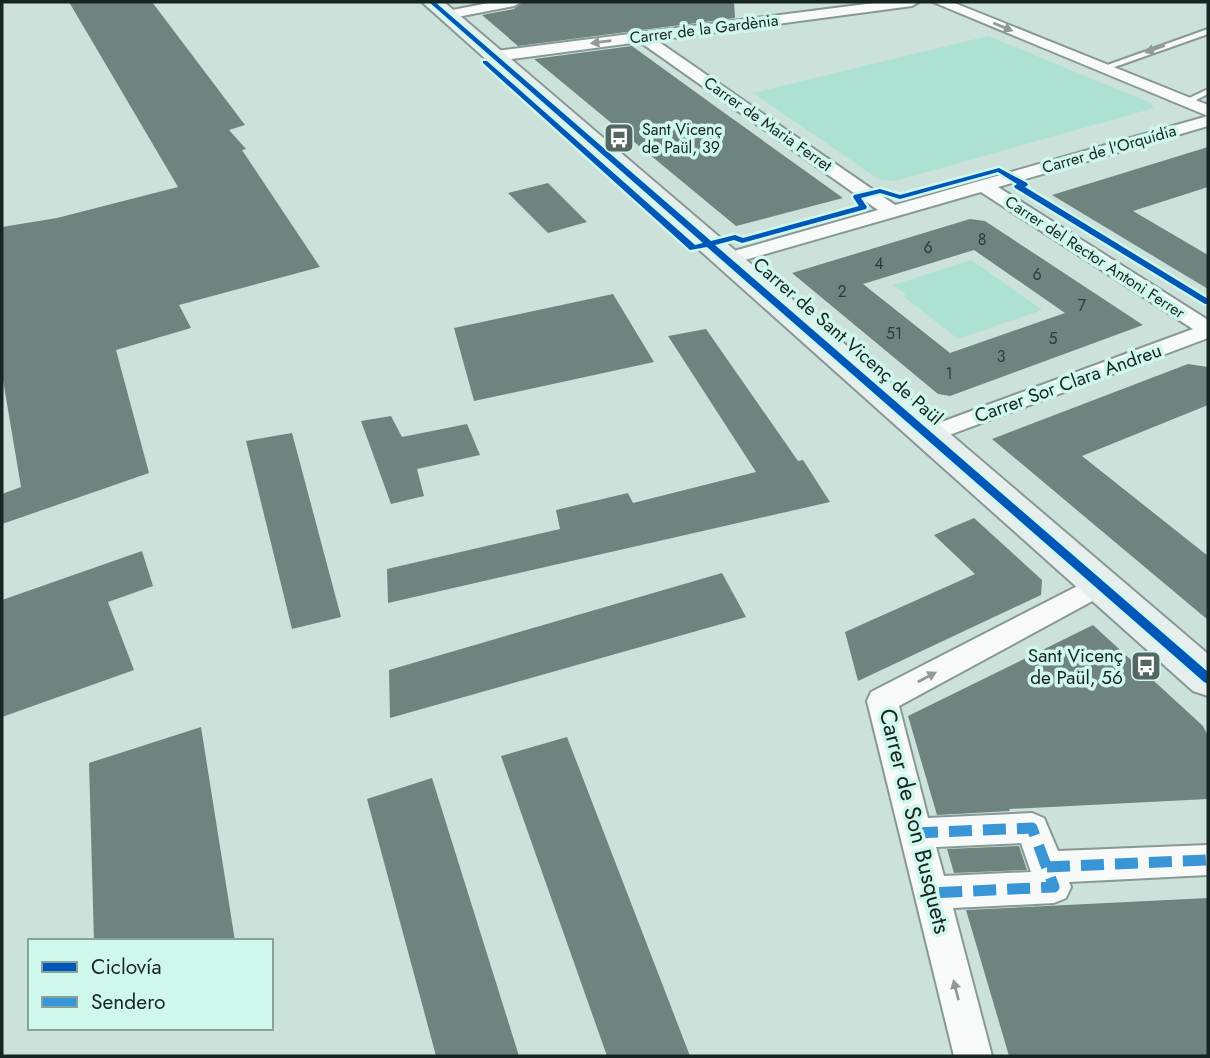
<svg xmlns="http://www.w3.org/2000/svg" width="1210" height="1058" viewBox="0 0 1210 1058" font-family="Jost,sans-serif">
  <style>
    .green { fill: #ade2d3 }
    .building { fill: #70847f; fill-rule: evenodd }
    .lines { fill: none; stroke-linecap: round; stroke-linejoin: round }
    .lane-casing { stroke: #889894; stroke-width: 4 }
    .street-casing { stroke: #889894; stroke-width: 4 }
    .secondary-casing { stroke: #889894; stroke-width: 4 }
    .lane { fill: #f7faf9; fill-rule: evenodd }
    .street { fill: #f7faf9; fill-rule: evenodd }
    .secondary { fill: #e7efee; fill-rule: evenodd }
    .quiet { stroke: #3995d5; stroke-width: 11; stroke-dasharray: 23 11; stroke-linecap: butt }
    .cycleway-casing { stroke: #cff7eb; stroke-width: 5 }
    .cycleway { fill: #0057b8; fill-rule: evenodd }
    .oneway { fill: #929a98 }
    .labels { text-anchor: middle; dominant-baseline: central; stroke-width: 7; stroke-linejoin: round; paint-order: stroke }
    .far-street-label { font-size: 16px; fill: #162521; stroke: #cff7eb }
    .far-poi-label { font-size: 16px; fill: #162521; stroke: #cff7eb; text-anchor: start }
    .number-label { font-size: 16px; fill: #2c3d38 }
    .street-label { font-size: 19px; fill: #162521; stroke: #cff7eb }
    .poi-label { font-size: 19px; fill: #162521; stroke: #cff7eb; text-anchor: end }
    .near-street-label { font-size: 23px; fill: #162521; stroke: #cff7eb }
  </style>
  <rect width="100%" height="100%" fill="#cbe1da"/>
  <path class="green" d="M988 36 1151 103 1154 108 895 181 880 180 753 93Z
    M971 260 1042 310 958 339 903 296 906 294 893 285Z"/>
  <path class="building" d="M69 2H152L245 125 229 130 246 149 242 150 320 267 179 305 191 328 116 350 149 473 2 524V494L21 487 2 374V227L57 218 178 187Z
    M523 2H734L735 18 518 46 482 15 514 9Z
    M632 46 712 104 843 198 736 226 534 59Z
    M1208 147V187L1133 211 1208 255V289L1052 195Z
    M548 183 587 222 548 233 508 193Z
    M970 219 985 221 1143 325 950 396 938 394 792 273ZM974 250 1065 313 950 353 863 284Z
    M613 294 654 362 474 401 454 328Z
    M706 329 798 461 803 460 830 502 388 603 387 569 560 529 556 510 628 493 633 503 756 472 668 336Z
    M1188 364 1208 367V405L1082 456 1208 556V620L992 439Z
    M391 416 402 437 467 424 480 455 417 469 424 496 391 504 361 421Z
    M292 433 341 617 292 629 246 441Z
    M974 518 1042 580 1041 595 858 681 845 632 975 574 934 535Z
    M142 551 153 586 108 602 134 670 2 717V600Z
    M722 573 746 617 390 718 389 670Z
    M1093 625 1203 726 1208 736V799L1009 809 1010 811 937 815 908 716Z
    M201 727 235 941H94L89 763Z
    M567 737 690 1056H607L501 756Z
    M432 778 519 1056H436L367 799Z
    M1019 846 1027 870 954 873 947 849Z
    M1208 898V1056H1009L966 910Z"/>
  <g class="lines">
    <g class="lane-casing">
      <path id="lane" d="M1208 29V34L1106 70 1099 68Z
        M1208 89V94L1188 104 1181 102Z"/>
    </g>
    <g class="street-casing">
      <path id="street" d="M494 2H521L514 6 447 19 440 15 447 11Z
        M882 2H919L912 6 656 40 895 205 1208 116V126L998 187 1208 320V338L928 443 920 440 916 435 920 430 1193 329 981 192 734 263H720L717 259 720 255 878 210 640 42 496 61 488 56 496 51Z
        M933 2H952L1208 105V116Z
        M1099 575 1109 578 1113 585 1109 592 899 706 928 818 1032 813 1044 818 1058 851 1208 845V875L1069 882 1071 887 1066 898 1054 903 953 908 992 1056H954L867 701 871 692ZM1021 843 1031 872 944 876 936 847Z"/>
    </g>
    <g class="secondary-casing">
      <path id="secondary" d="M422 2H444L1208 654V696L1193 691Z"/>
    </g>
    <use href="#lane" class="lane"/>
    <use href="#street" class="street"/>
    <use href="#secondary" class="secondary"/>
    <path class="quiet" d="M915 833 1032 828 1054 887 931 893
      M1047 867 1208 860"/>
    <g class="cycleway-casing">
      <path id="cycleway" d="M429 2H435L711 241 735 235 743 238 859 206 853 197 854 195 880 189 900 195 999 168 1027 183 1028 185 1025 187 1208 299V304H1205L1015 188 1014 186 1017 184 998 172 900 199 880 193 861 198 867 207 866 209 742 243 734 240 715 245 1208 672V684L1204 682 707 247 690 250 483 63V61H487L695 245 703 243Z"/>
    </g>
    <use href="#cycleway" class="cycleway"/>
  </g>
  <defs><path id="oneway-solid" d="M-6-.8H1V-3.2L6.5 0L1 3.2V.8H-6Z" transform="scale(1.75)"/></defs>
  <g class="oneway">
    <use href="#oneway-solid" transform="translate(1003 27) rotate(22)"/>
    <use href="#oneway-solid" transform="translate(601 42) rotate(173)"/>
    <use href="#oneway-solid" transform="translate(1155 49) rotate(160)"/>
    <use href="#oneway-solid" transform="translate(927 677) rotate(-28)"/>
    <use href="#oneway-solid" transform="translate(956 990) rotate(-104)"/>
  </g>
  <defs>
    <g id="bus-square" transform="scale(1.575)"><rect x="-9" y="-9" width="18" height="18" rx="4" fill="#556762" stroke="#cff7eb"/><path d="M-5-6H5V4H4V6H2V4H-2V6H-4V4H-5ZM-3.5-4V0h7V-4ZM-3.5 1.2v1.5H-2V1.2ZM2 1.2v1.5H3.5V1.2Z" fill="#fff"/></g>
  </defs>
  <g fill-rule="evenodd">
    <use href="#bus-square" x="619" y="138"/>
    <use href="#bus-square" x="1146" y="666"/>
  </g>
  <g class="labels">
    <g class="far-street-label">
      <text transform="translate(704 29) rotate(-7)">Carrer de la Gardènia</text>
      <text transform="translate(768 124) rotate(35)">Carrer de Maria Ferret</text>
      <text transform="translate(1109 149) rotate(-16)">Carrer de l'Orquídia</text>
      <text transform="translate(1095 257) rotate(33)">Carrer del Rector Antoni Ferrer</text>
    </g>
    <g class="far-poi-label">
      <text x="642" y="129">Sant Vicenç<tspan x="642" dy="18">de Paül, 39</tspan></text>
    </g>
    <g class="number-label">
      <text x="982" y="239">8</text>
      <text x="928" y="247">6</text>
      <text x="879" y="263">4</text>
      <text x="1037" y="274">6</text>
      <text x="842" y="291">2</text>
      <text x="1082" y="305">7</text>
      <text x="894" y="333">51</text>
      <text x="1053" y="338">5</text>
      <text x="1001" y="356">3</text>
      <text x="949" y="373">1</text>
    </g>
    <g class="street-label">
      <text transform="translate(848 341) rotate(41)">Carrer de Sant Vicenç de Paül</text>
      <text transform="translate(1068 383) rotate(-20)">Carrer Sor Clara Andreu</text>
    </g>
    <g class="poi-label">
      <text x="1123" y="655">Sant Vicenç<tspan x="1123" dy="22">de Paül, 56</tspan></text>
    </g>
    <g class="near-street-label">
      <text transform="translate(915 821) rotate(76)">Carrer de Son Busquets</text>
    </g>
  </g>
  <rect width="1210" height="1058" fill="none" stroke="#162521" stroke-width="7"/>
  <rect x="28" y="939" width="245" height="91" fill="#cff7eb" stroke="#85a39a" stroke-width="2"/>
  <rect x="42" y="962" width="35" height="10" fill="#0057b8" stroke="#85a39a" stroke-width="2"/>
  <text x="91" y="974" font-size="21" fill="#162521">Ciclovía</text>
  <rect x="42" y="997" width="35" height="10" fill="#3995d5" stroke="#85a39a" stroke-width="2"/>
  <text x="91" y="1009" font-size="21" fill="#162521">Sendero</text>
</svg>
